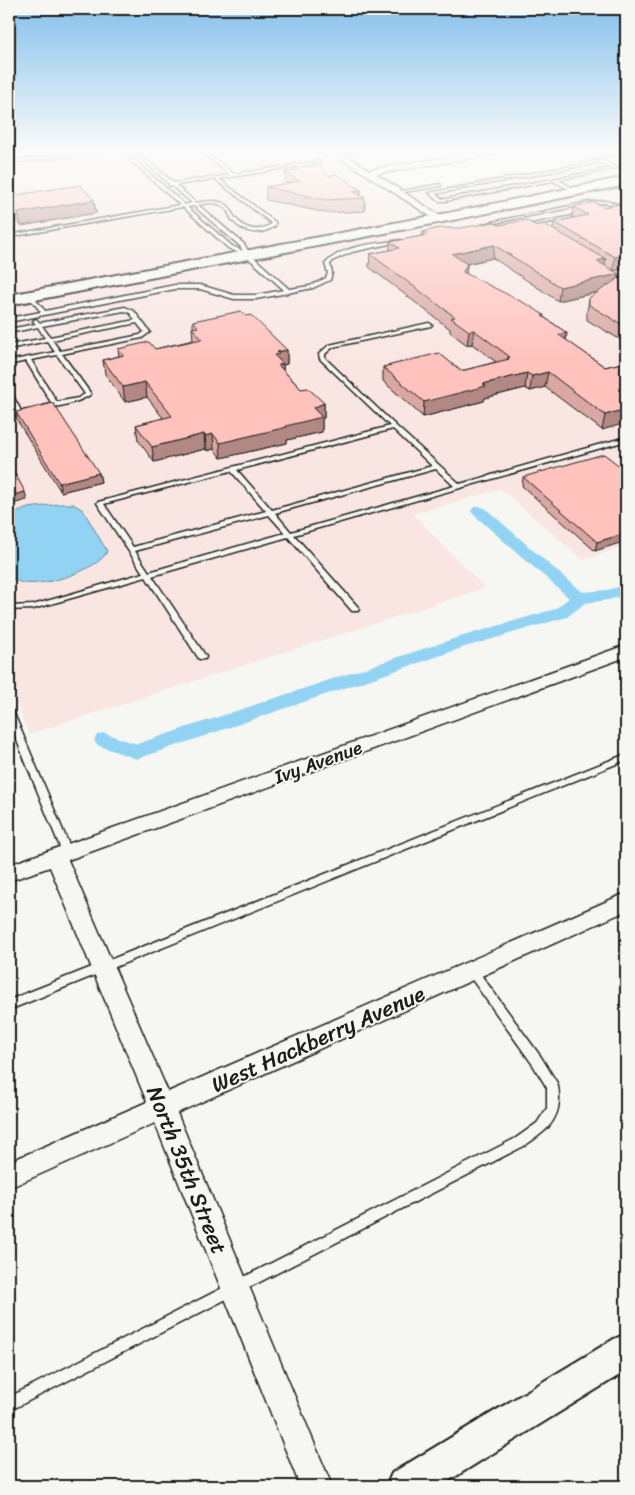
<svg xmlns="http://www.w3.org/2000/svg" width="635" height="1495" viewBox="0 0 635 1495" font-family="Sriracha,sans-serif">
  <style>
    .built { fill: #f9e6e2 }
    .water { fill: #92d3f3; stroke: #638a9d }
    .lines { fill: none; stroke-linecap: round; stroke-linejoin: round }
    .canal { fill: #92d3f3; fill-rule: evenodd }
    .service-casing { stroke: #1c1c1c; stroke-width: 3 }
    .minor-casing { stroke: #1c1c1c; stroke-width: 3 }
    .tertiary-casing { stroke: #1c1c1c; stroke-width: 4 }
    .secondary-casing { stroke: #1c1c1c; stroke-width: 4 }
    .service { fill: #f6f6f2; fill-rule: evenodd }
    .minor { fill: #f6f6f2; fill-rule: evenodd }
    .tertiary { fill: #f6f6f2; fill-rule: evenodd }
    .secondary { fill: #f6f6f2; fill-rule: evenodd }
    .wall { fill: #dba7a3; stroke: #1c1c1c }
    .shaded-wall { fill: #b28884; stroke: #1c1c1c }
    .building { fill: #ffc2bd; stroke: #1c1c1c }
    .labels { text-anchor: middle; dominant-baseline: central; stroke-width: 4; stroke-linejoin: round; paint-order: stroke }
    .street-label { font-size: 19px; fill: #1c1c1c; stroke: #f6f6f2 }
    .near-street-label { font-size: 22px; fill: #1c1c1c; stroke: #f6f6f2 }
  </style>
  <rect width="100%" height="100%" fill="#f6f6f2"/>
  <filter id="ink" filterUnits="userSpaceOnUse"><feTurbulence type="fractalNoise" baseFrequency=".02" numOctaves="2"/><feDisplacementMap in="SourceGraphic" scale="10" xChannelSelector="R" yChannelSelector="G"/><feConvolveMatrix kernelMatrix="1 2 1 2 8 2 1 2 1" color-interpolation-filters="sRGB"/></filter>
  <g filter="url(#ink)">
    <path class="built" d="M9 151H324L394 196 609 157 626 165V546L583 560 501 489 413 514 485 588 29 734 9 687Z"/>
    <path class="water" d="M59 504H73L83 510 107 551C101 571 19 598 9 574V515L28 508Z"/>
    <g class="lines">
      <path class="canal" d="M479 506 485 508 566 579 583 592 607 590 626 585V595L608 600 585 603 567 617 465 647 137 759 97 745 94 740 97 735 104 733 137 744 453 639 555 609 569 598 473 514 471 511 473 508Z"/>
      <g class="service-casing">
        <path id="service" d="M100 151H113L9 163V161Z
          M120 151H124L185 205 192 203 172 186H169V184L132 151H136L174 183 230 175 200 151H204L234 174 320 161 319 163 219 179 275 222V226C260 236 245 234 233 221 230 217 228 210 225 208 217 201 207 203 198 205L244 244 250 254 289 289 310 286 326 278 328 273 325 264C343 244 376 244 401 240L403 241 352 252 334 260 330 264 332 273 330 280 313 288 256 299H234L200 289H175L9 322V318L41 312 28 296 31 294 45 311 175 285H200L234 295H256L284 290 246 256 228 248 183 207 9 237V235L180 205ZM215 179 271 223V224C257 234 243 229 233 215 231 211 230 207 227 205 216 199 207 201 196 203L176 185ZM194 206 240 246 243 251 232 246 187 207Z
          M351 151H361L339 155 337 154Z
          M625 151 626 153 593 159 591 158Z
          M597 161H604L618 168 558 180 577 190 575 192 553 181 445 201H439L429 193ZM597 163H602L612 168 445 199H442L435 194Z
          M440 184 441 186 398 193 396 192Z
          M605 201 626 206V208L605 203 589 204 485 225 483 224 589 202Z
          M583 214 585 216 530 226 528 225Z
          M125 307 134 311 150 332 142 338 62 354 91 394C81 402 56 408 43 408V406L52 404 26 361 9 365V361L55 352 47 341 9 349V345L45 338 38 327 9 333V329L36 324 33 321 36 319 40 323ZM124 311 130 313 135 320 50 337 42 326ZM137 323 144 332 140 335 60 351 52 340ZM57 355 85 394 78 398 57 402 31 360Z
          M429 323 432 325 431 326 333 347 325 354V358L396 426 460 484 626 437V441L294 535 358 607 359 609 358 611H352L288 537 152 576 205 655 206 657 205 659H199L146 577 33 609 9 610V606L33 605 143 573 97 503 98 502 390 426 320 359 319 354 329 345ZM393 429 432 466 272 510 237 470ZM436 469 454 486 291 532 275 513ZM231 471 266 511 133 547 104 504ZM269 515 285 533 149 572 135 551Z
          M9 392 12 394 21 411 29 410V412L9 417V413L15 412 9 399Z
          M9 708 13 711 72 852 70 855 67 856 64 855 62 852 9 721Z
          M626 754V760L9 1010V1000Z
          M472 966 476 968 541 1057 557 1083C559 1088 559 1094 559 1099 559 1123 542 1134 524 1146L9 1411V1397L516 1138 537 1123 547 1108V1088L533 1065 468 974 467 971 468 968Z"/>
      </g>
      <g class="minor-casing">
        <path id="minor" d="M330 151H340L369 170 482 151H501L497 154 376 174 442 217V221L439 222Z
          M626 645V657L68 860 168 1092 626 893V911L177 1113 332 1486H300L155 1123 9 1188V1162L147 1102 50 867 9 881V865Z"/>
      </g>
      <g class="tertiary-casing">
        <path id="tertiary" d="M626 1334V1371L440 1486H386L392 1473 614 1339Z"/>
      </g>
      <g class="secondary-casing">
        <path id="secondary" d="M626 177V185L453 220 9 305V295L453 212Z"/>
      </g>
      <use href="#service" class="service"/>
      <use href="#minor" class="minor"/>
      <use href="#tertiary" class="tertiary"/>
      <use href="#secondary" class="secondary"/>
    </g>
    <path class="wall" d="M295 167 329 176 365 198V211L326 213 266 200V187L286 184 285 172 295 170Z
      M9 196 94 200 96 213 21 226 9 213Z
      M626 203V268L613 271 619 274 617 279 626 278V343L587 320V312L589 298 599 292 558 301 493 258 467 264 466 274 544 315V317L567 333 566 340 605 367 626 362 602 430 545 387 530 391 525 388 485 398 484 401 423 417 383 381V367L461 371 496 362 472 344 467 345 450 332V329L369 267 370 254 390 250V242L422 236 423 232 499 225 536 226 553 229 554 222 572 218 574 207H604Z
      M246 316 287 350V364L283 365V370L301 389 324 403V418L322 419V432L287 440V443L221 458 214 449 207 451 205 449 154 462 138 440 136 425 163 418 147 397 125 402 105 374 103 360 119 356 118 349H155L193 340 192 328H193V321Z
      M16 412 99 473 101 482 61 492 17 420Z
      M626 471 595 551 522 486 523 477Z"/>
    <path class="shaded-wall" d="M361 190V198L353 191Z
      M94 200 96 213 21 226 18 213Z
      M494 245 493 258 451 267 452 254Z
      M626 255V268L613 271 615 257Z
      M606 259 603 273 597 261Z
      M467 264 466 277 463 272Z
      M619 274 616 288 558 301 560 287Z
      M474 330 472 344 467 345 469 331Z
      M567 333 564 347 559 335Z
      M287 350V364L283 365 284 378 274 355 277 352Z
      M548 372 545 387 530 391 532 376Z
      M527 373 525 388 485 398 484 401 423 417 424 402 483 384Z
      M145 382 147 397 125 402 123 387Z
      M324 403V418L322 419V432L287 440V443L221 458 220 443 286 426 313 408Z
      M626 409V423L602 430 605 415Z
      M204 434 205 449 154 462 152 447Z
      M213 434 214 449 207 451 205 436Z
      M99 473 101 482 61 492 59 483Z
      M25 492 27 500 9 505V496Z
      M626 533V541L595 551 597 542Z"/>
    <path class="building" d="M319 165 329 176 337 174 361 190 353 191 365 198 326 200 266 187 300 181 285 172 298 170 295 167Z
      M80 185 94 200 18 213 9 203V196Z
      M594 202 604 207 626 203V255L615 257 554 222 588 215 574 207Z
      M526 220 536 226 544 224 606 259 597 261 619 274 560 287 494 245 452 254 467 264 463 272 530 306 544 315 542 316 567 333 559 335 605 367 626 362V409L605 415 548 372 532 376 527 373 483 384 486 386 424 402 383 367 439 353 461 371 509 359 507 358 510 357 474 330 469 331 451 318 455 317 370 254 399 248 390 242 427 235 423 232 439 228H461L494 222 499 225Z
      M622 276 626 278V327L589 305V298Z
      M241 311 246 316 251 315 287 350 277 352 279 354 274 355 283 364 278 365 301 389 308 388 324 403 313 408 322 417 286 426 287 427 220 443 213 434 205 436 204 434 152 447 136 425 172 416 145 382 123 387 103 360 124 355 118 349 149 342 155 349 202 339 192 328 198 327 193 321Z
      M53 403 99 473 59 483 16 412Z
      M604 454 626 471V533L597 542 523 477Z
      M9 462 25 492 9 496Z"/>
  </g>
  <linearGradient id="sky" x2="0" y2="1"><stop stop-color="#85c0ec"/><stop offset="0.42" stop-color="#fbfbf9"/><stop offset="1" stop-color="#fbfbf9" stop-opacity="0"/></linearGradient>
  <rect width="635" height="360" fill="url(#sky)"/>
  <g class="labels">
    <g class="street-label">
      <text transform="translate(318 762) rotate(-20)">Ivy Avenue</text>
    </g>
    <g class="near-street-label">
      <text transform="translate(318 1039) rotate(-24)">West Hackberry Avenue</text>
      <text transform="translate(187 1170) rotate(68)">North 35th Street</text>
    </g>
  </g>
  <rect width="635" height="1495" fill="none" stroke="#f6f6f2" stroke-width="30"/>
  <rect x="15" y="15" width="605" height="1465" fill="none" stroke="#1c1c1c" stroke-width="2" filter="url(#ink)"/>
</svg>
